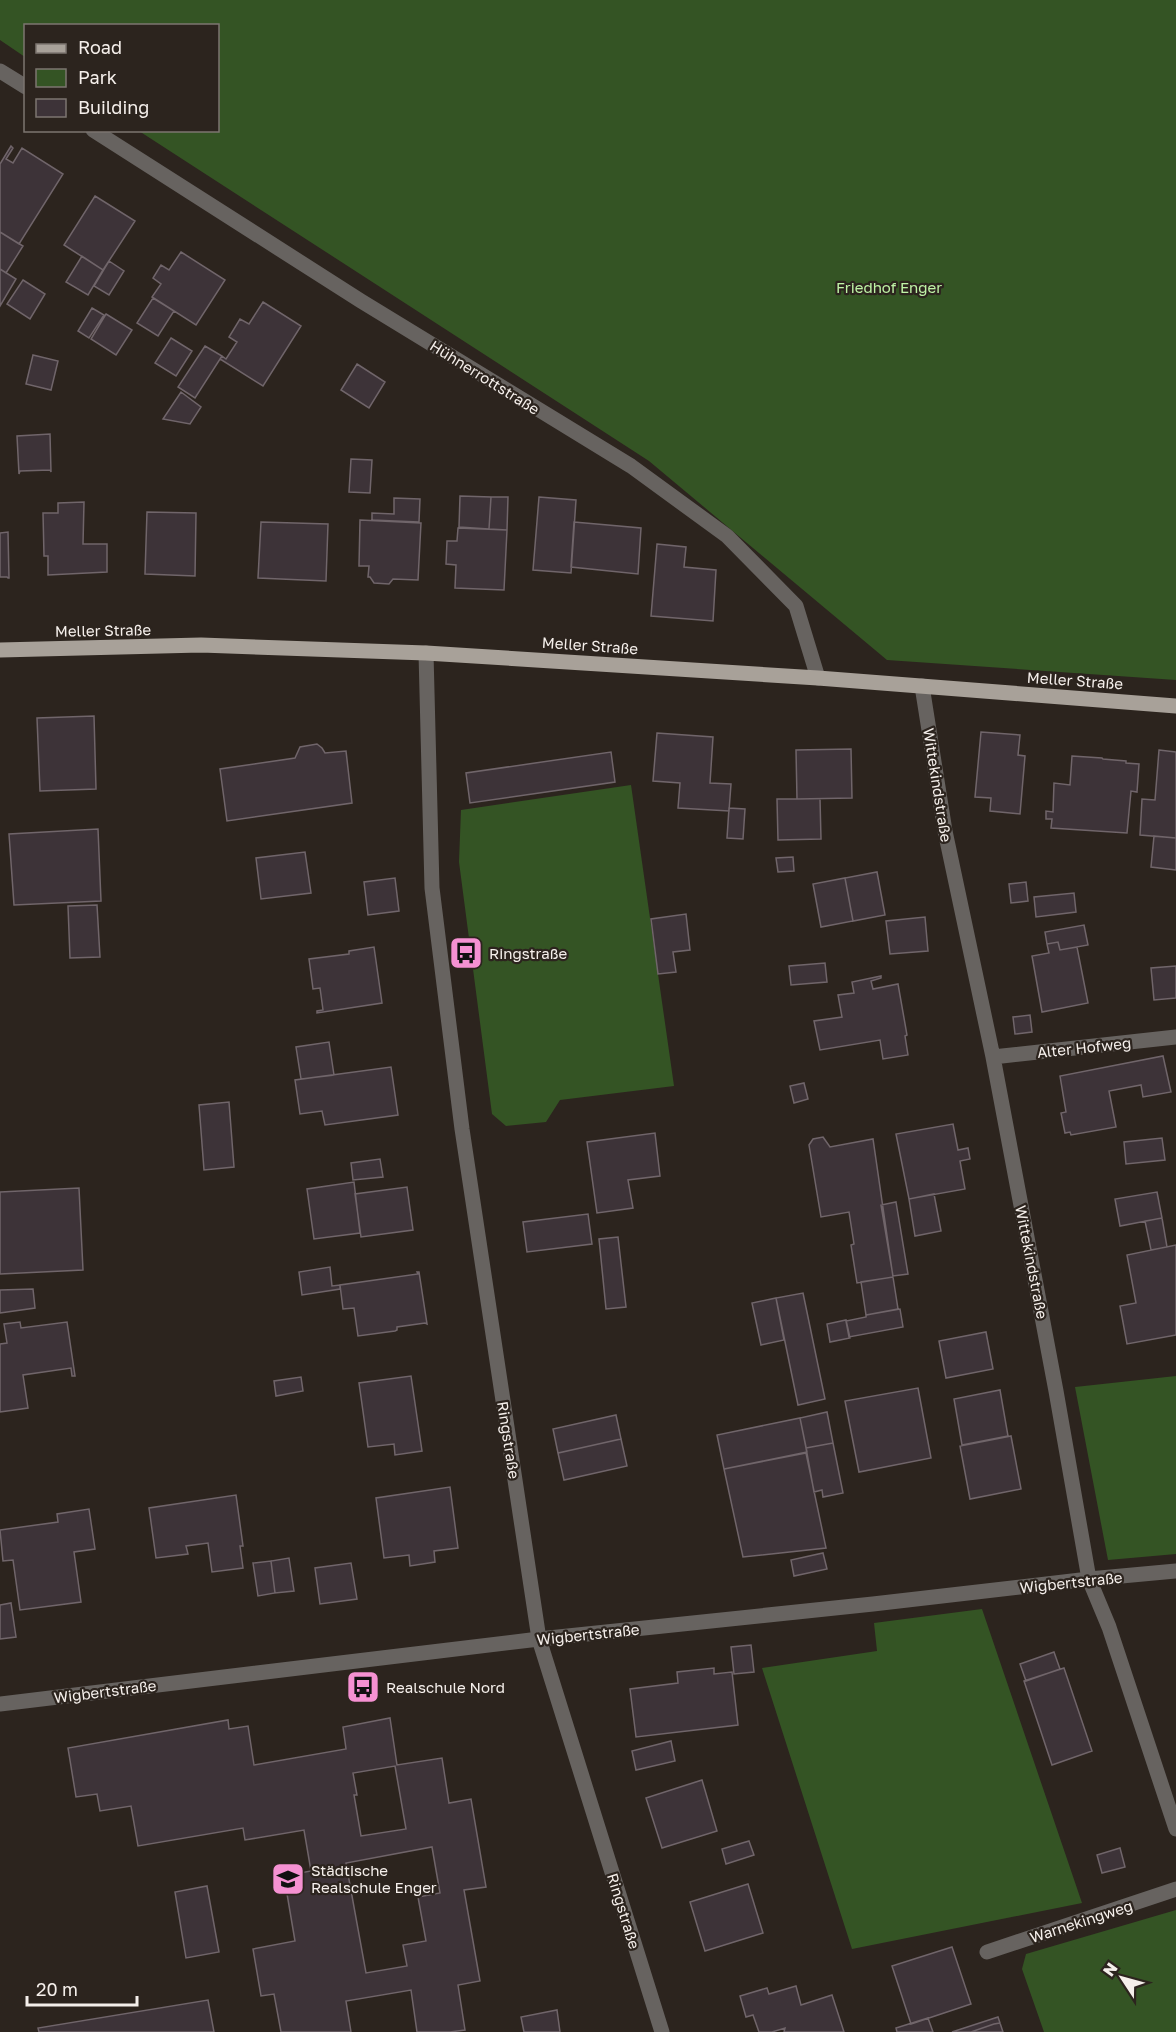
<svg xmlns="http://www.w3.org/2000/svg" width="1176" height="2032" viewBox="0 0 1176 2032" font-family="'Golos Text',sans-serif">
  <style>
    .green { fill: #345424 }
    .building { fill: #3d3338; stroke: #70656a; stroke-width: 1.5; fill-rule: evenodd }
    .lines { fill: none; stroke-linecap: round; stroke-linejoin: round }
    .minor { stroke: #676360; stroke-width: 15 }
    .major { stroke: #a8a199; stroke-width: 15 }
    .labels { text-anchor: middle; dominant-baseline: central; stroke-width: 4.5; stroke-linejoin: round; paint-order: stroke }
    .park-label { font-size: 15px; fill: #bff3a6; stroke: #2c241e }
    .street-label { font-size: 15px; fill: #f5efeb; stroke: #2c241e }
    .poi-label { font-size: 15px; fill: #f5efeb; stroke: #2c241e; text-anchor: start }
  </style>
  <rect width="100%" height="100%" fill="#2c241e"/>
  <path class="green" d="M0 0H1176V680L887 660 649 461 139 131 218 130V26H26L25 57 0 40Z
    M631 785 674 1086 560 1100 546 1122 506 1126 492 1114 459 862 461 810Z
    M1176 1376V1554L1108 1560 1075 1387Z
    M982 1609 1082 1903 852 1949 762 1668 877 1651 874 1623Z
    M1176 1910V2032H1044L1022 1969 1026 1954Z"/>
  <path class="building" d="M11 146 13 148 6 159 13 163 22 148 63 174 19 244 0 232V164Z
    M95 196 135 221 103 270 64 245Z
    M0 232 23 246 6 273 0 269Z
    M181 252 225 280 196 325 152 297 161 284 153 278 161 265 169 270Z
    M82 256 103 270 88 295 66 282Z
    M109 261 124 271 109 295 94 286Z
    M0 269 16 279 0 306Z
    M23 280 45 294 30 319 7 304Z
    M153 298 174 311 158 336 137 323Z
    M263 302 301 326 263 386 220 359 222 356 226 359 237 342 229 337 240 319 249 324Z
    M92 308 104 315 89 338 78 331Z
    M106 314 132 330 116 355 91 339Z
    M171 338 192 351 176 376 155 363Z
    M205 346 222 356 195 398 178 387Z
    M33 355 58 361 51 390 26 384Z
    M357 364 385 382 369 408 341 390Z
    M181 392 201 407 190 424 163 419Z
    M50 434 51 472 50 470 20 471 19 474 17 436Z
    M351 459 372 460 370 493 349 492Z
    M460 496 491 497 489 529 459 527Z
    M491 497H508L507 530 489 529Z
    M539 497 576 500 571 573 533 570Z
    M394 498 420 499 419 522 372 520V513L394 514Z
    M84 502 83 544H107V572L48 575V556H44L43 513H58V503Z
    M147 512 196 513 195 576 145 574Z
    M360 520 421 523 418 580 393 579 389 584 374 583 370 577H368L369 566H359Z
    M261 522 328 524 326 581 258 578Z
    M574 522 641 528 638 574 571 567Z
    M458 528 507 530 504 590 455 588 456 565 446 564 447 541H457Z
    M8 532 9 578H8L7 577H0V533Z
    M657 544 686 547 684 567 716 570 713 621 651 616Z
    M94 716 96 789 40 791 37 718Z
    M981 732 1020 735 1018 755 1025 756 1020 814 990 811 991 798 975 797Z
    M657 733 713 737 710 783 731 784 729 811 678 808 680 783 653 781Z
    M317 744 322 748 325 753 346 751 352 803 227 821 220 769 295 758 300 747Z
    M851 749 852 798 797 799 796 750Z
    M1159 750 1176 752V838L1140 835 1142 799 1155 800Z
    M611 752 615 782 470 803 466 773Z
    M1072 756 1102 758 1103 759 1126 761V763L1139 764 1137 792 1131 791 1127 833 1051 828 1052 819H1046V811L1053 812 1054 783 1070 785Z
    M777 799H820L821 839 778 840Z
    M729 808 745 809 743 839 727 838Z
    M98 829 101 901 14 905 9 834Z
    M1154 836 1176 838V870L1151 867Z
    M305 852 311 893 261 899 256 858Z
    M793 857 794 871 778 872 776 858Z
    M877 872 885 915 853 921 845 878Z
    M395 878 399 911 368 915 364 882Z
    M845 878 853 921 821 927 813 884Z
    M1026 882 1028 901 1011 903 1009 884Z
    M1074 893 1076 912 1036 917 1034 897Z
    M97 905 100 957 70 958 68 906Z
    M686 914 690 950 673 952 676 972 658 974 651 919Z
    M925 917 928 951 890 954 886 921Z
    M1084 925 1088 945 1060 950 1058 942 1047 944 1045 932Z
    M1058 942 1060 950 1077 947 1088 1003 1042 1012 1032 956 1049 953 1047 944Z
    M374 947 382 1003 317 1013V1011L323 1010 320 988 313 989 309 959 349 954V951Z
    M825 963 827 982 791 985 789 966Z
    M1176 966V998L1154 1000 1151 968Z
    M881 976V978L871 981 873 989 898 984 907 1035 905 1036 908 1055 883 1059 880 1040 820 1050 814 1021 842 1017 838 995 854 993 852 982Z
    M1030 1015 1032 1032 1015 1034 1013 1017Z
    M329 1042 334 1075 301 1079 296 1047Z
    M1163 1056 1171 1092 1143 1097 1141 1085 1109 1091 1116 1127 1071 1135 1070 1132 1065 1133 1061 1113 1066 1112 1060 1076Z
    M391 1067 398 1115 325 1125 322 1111 300 1114 295 1080Z
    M804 1083 808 1099 794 1103 790 1086Z
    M229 1102 234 1167 204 1170 199 1105Z
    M953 1124 958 1150 968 1148 970 1159 960 1161 965 1189 909 1199 896 1134Z
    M655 1133 660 1176 628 1180 633 1208 597 1213 587 1142Z
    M823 1137 830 1147 873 1139 893 1277 857 1283 851 1245 854 1244 849 1212 821 1217 809 1145 813 1139Z
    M1162 1138 1165 1160 1126 1164 1124 1142Z
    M380 1159 383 1177 353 1180 351 1163Z
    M354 1182 360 1233 314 1239 307 1189Z
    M407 1187 413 1230 361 1237 355 1194Z
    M79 1188 83 1270 0 1274V1192Z
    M1157 1192 1162 1218 1120 1226 1115 1199Z
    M934 1194 941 1231 915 1236 909 1199Z
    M896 1202 908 1274 893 1276 881 1205Z
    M588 1214 592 1244 527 1252 523 1222Z
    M1162 1218 1167 1247 1151 1250 1145 1221Z
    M618 1237 626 1307 606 1309 599 1239Z
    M1176 1245V1335L1127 1344 1120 1306 1136 1303 1127 1255Z
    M330 1267 332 1286 340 1285V1289L302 1295 299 1272Z
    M417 1272H419L427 1324 425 1323 397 1327V1330L395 1331 358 1336 354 1308 343 1309 340 1285 418 1274Z
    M893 1277 898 1309 866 1315 861 1282Z
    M33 1289 35 1308 0 1313V1290Z
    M803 1293 825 1399 798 1405 776 1298Z
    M776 1298 784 1340 761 1345 752 1303Z
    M900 1309 903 1327 849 1337 846 1321 866 1317V1315Z
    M846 1320 850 1338 830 1342 827 1324Z
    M20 1322 21 1328 67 1322 75 1376H72L71 1368 23 1375 28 1408 0 1412V1344L7 1343 4 1324Z
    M986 1332 993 1369 946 1378 939 1341Z
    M411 1376 422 1451 395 1455 394 1444 368 1447 359 1383Z
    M301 1377 303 1391 276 1396 274 1381Z
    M918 1388 931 1458 859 1472 845 1401Z
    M1000 1390 1008 1436 962 1445 954 1399Z
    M827 1412 833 1443 806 1448 800 1418Z
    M616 1415 621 1439 558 1453 553 1429Z
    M800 1418 807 1452 724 1469 717 1435Z
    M1011 1436 1021 1489 970 1499 960 1446Z
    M621 1439 627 1466 564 1480 558 1453Z
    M833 1443 843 1493 823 1497 822 1490 814 1492 806 1448Z
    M806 1453 826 1548 743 1557 724 1469Z
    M450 1487 458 1548 434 1551 435 1562 410 1566 409 1555 384 1558 376 1498Z
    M236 1495 243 1546H240L243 1568 212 1572 208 1543 186 1546 188 1554 156 1558 149 1508Z
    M89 1509 95 1549 74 1552 81 1602 20 1610 13 1560 3 1561 0 1530 58 1522 57 1514Z
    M823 1553 827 1569 794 1576 791 1560Z
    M289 1558 294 1591 275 1593 271 1561Z
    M271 1561 275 1593 258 1596 253 1563Z
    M351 1563 357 1599 320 1604 315 1568Z
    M11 1603 16 1637 0 1639V1605Z
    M751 1645 754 1672 734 1674 731 1647Z
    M1054 1652 1060 1669 1026 1681 1020 1664Z
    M714 1668V1674L732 1672 738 1725 636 1737 630 1689 678 1683 677 1672Z
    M1064 1668 1092 1751 1052 1765 1024 1681Z
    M390 1718 397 1765 442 1758 449 1803 471 1799 486 1887 464 1890 480 1981 458 1985 465 2030 450 2032H417L411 1990 346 2001 351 2032H281L274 1994 261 1996 253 1949 295 1941 284 1876 311 1871 304 1830 245 1840 243 1828 138 1846 131 1806 100 1811 97 1794 76 1797 68 1748 228 1720 229 1729 248 1726 254 1765 346 1749 343 1727ZM395 1766 406 1829 361 1836 354 1795H357L353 1773ZM432 1847 440 1893 418 1897 426 1941 403 1945 407 1966 366 1973 346 1863Z
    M671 1741 675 1761 636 1770 632 1751Z
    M702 1780 717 1831 662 1848 646 1798Z
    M749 1841 754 1855 726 1864 722 1849Z
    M1120 1848 1125 1867 1102 1873 1097 1855Z
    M748 1884 763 1933 705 1951 690 1902Z
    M207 1886 219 1952 186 1958 175 1892Z
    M952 1947 971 2004 911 2024 892 1966Z
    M796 1986 801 2005 832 1995 844 2032H784L785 2028 772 2032H759L753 2015 746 2017 740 1996 767 1988 769 1994Z
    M208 2000 214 2032H39L38 2028Z
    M557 2010 560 2032H524L521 2017Z
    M998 2017 1000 2023 994 2024 971 2032H952Z
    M928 2018 933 2032H897L896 2028Z
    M1000 2023 1003 2032H971L994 2024Z"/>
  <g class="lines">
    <path class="minor" d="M0 71 26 87
      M93 130 361 301 631 466 727 536 796 606 818 678
      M426 653 432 888 462 1129 539 1639 662 2032
      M922 686 945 831 993 1057 1056 1391 1089 1579 1109 1627 1176 1829
      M993 1057 1176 1037
      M0 1704 539 1639 873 1604 1089 1579 1176 1571
      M987 1952 1176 1889"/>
    <path class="major" d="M0 650 201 645 426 653 818 678 1176 706"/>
  </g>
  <defs>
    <g id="bus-square" transform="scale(1.725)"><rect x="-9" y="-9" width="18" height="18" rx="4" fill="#f591d2" stroke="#2c241e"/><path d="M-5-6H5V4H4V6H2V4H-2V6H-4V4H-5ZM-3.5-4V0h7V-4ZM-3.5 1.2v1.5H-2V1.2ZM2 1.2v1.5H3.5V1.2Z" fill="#111"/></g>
    <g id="school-square" transform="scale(1.725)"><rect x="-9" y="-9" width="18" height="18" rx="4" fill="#f591d2" stroke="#2c241e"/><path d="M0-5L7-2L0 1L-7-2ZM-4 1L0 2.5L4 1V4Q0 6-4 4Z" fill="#111"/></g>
  </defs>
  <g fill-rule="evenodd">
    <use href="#bus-square" x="466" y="953"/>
    <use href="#bus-square" x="363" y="1687"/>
    <use href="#school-square" x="288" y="1879"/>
  </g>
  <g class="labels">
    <g class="park-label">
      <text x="889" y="287">Friedhof Enger</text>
    </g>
    <g class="street-label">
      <text transform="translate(485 377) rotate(32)">Hühnerrottstraße</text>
      <text transform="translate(103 630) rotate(-1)">Meller Straße</text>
      <text transform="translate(590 645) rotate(4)">Meller Straße</text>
      <text transform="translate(1075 680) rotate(4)">Meller Straße</text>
      <text transform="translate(938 785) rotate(81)">Wittekindstraße</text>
      <text transform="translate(1084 1047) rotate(-6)">Alter Hofweg</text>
      <text transform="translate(1032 1262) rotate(79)">Wittekindstraße</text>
      <text transform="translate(509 1440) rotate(81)">Ringstraße</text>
      <text transform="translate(1071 1582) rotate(-6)">Wigbertstraße</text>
      <text transform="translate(588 1634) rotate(-6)">Wigbertstraße</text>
      <text transform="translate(105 1691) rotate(-7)">Wigbertstraße</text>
      <text transform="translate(624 1911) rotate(73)">Ringstraße</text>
      <text transform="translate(1081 1921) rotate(-18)">Warnekingweg</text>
    </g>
    <g class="poi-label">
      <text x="489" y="953">Ringstraße</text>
      <text x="386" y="1687">Realschule Nord</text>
      <text x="311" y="1870">Städtische<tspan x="311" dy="17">Realschule Enger</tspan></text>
    </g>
  </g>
  <rect x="24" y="24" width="195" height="108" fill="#2c241e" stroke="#7c7570" stroke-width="1.5"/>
  <rect x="36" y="44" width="30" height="9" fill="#a8a199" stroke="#7c7570" stroke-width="1.5"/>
  <text x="78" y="54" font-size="18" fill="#f5efeb">Road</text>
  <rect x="36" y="69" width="30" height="18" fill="#345424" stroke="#7c7570" stroke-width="1.5"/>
  <text x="78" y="84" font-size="18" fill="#f5efeb">Park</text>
  <rect x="36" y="99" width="30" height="18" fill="#3d3338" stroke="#7c7570" stroke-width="1.5"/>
  <text x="78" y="114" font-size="18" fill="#f5efeb">Building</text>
  <g transform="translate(1122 1978) rotate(306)" stroke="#2c241e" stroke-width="4.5" paint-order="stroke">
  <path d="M0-4.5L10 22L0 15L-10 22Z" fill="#f5efeb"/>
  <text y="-9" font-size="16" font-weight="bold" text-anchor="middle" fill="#f5efeb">N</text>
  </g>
  <path d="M27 1996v9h110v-9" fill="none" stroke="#f5efeb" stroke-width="3"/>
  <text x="36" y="1996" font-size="18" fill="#f5efeb" stroke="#2c241e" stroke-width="4.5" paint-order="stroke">20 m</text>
</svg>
